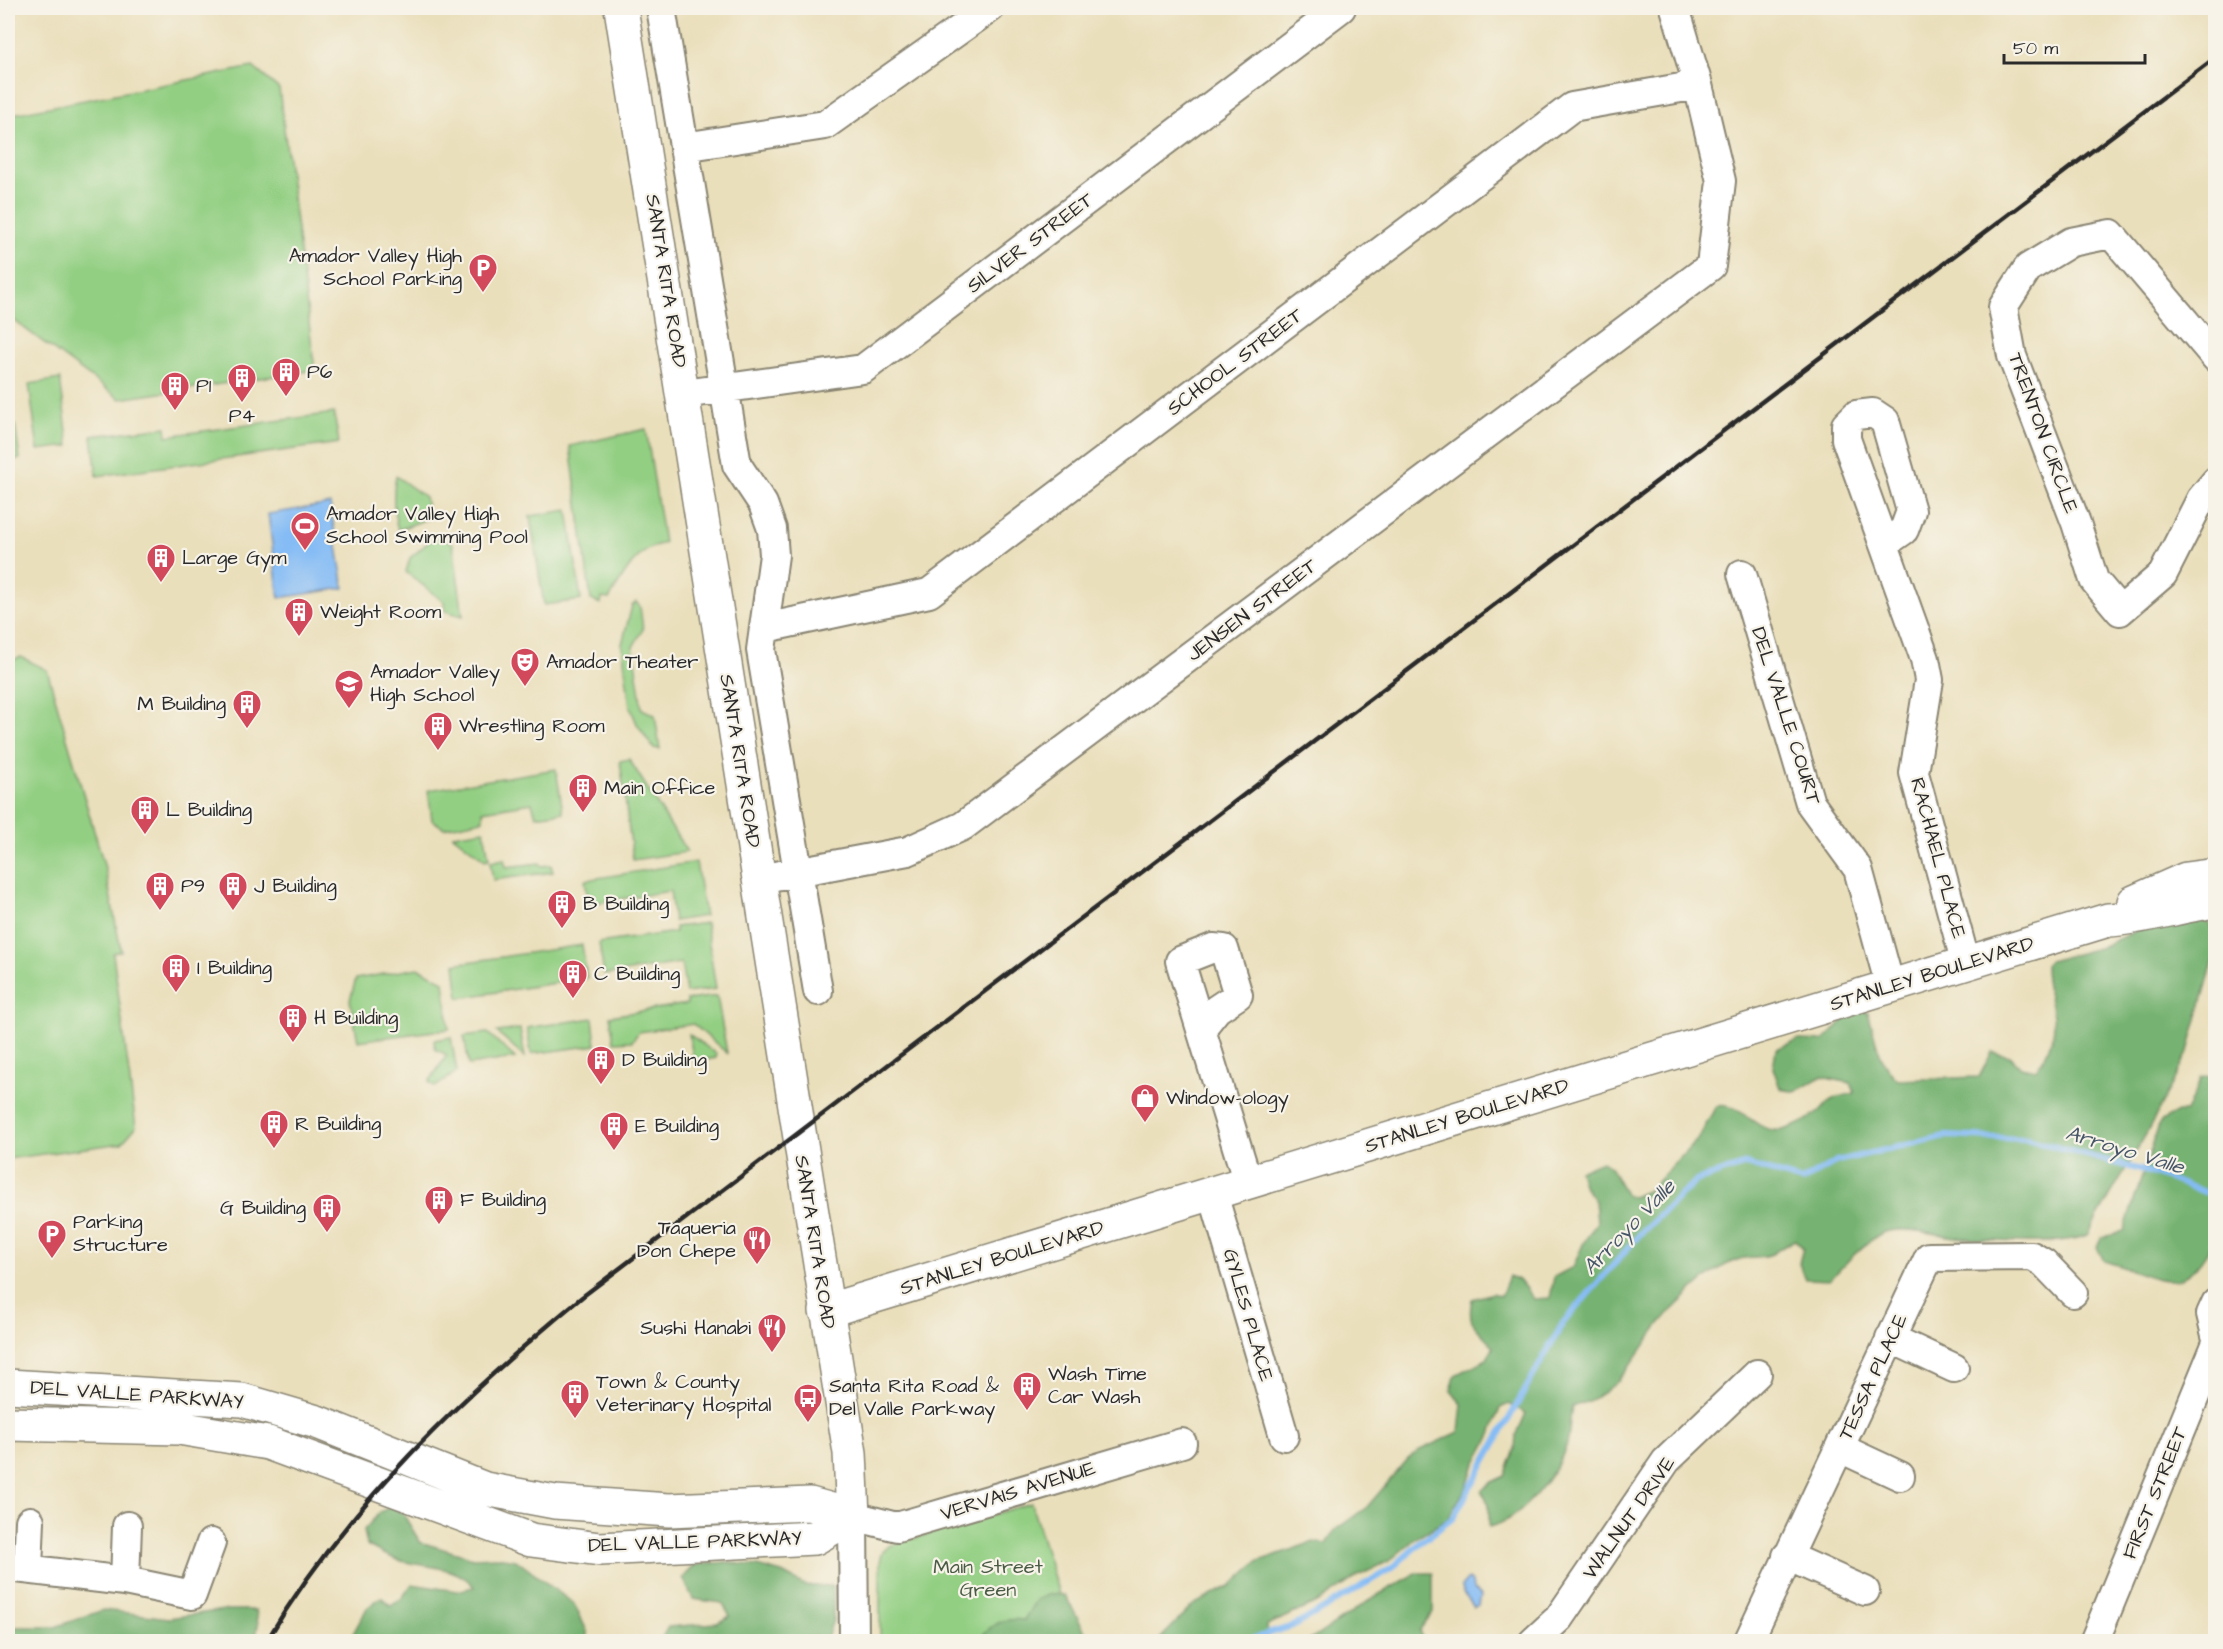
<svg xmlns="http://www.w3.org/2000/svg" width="2223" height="1649" viewBox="0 0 2223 1649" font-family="'Architects Daughter',sans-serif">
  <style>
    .green { fill: #93cf83; stroke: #5f7d57; stroke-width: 1.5 }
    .forest { fill: #76b271; stroke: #506e4e; stroke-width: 1.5 }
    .water { fill: #85bcf5; stroke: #587490; stroke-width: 1.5 }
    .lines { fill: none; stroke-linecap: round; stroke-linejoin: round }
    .stream { stroke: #85bcf5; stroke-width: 6 }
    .minor-casing { stroke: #8a8573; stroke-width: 32 }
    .major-casing { stroke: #8a8573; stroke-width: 36 }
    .minor { stroke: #fff; stroke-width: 28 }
    .major { stroke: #fff; stroke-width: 33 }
    .rail { stroke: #2b2b2b; stroke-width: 4.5 }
    .labels { text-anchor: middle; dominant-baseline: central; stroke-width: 4.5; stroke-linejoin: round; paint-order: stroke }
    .street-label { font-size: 20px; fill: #2b2b2b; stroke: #f7f3e8 }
    .poi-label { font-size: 20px; fill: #2b2b2b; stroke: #f7f3e8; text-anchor: start }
    .park-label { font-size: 20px; fill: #4a5c45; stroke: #f7f3e8 }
    .water-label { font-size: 21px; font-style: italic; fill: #465668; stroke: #f7f3e8 }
  </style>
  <rect width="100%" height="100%" fill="#f7f3e8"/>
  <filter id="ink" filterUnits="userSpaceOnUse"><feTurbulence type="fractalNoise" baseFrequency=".0167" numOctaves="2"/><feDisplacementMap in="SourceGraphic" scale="12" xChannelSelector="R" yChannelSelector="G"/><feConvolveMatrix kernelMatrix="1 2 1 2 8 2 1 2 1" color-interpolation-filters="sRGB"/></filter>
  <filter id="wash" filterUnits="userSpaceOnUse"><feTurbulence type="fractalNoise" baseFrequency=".008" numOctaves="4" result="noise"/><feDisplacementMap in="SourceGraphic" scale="24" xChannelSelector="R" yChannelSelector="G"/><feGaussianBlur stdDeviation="1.35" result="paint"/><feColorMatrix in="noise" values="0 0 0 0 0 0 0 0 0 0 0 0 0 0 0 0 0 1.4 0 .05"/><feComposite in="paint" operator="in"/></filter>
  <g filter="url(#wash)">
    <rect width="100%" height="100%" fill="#eadfbb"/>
    <path class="green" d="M253 67 279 89 315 370 120 399 8 316V115Z
      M60 379 69 446 38 450 29 384Z
      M334 413 339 443 97 476 92 436 166 427 167 436Z
      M15 425 20 459 8 461V426Z
      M646 429 664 543C636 549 624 575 609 599L602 598 601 604 591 600 570 446Z
      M396 476 425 497 429 518 398 530C393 511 392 495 396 476Z
      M568 510 581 600 544 605 530 516Z
      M438 534 453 544 463 616 445 611 444 602 406 572 410 558Z
      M636 602 640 607 643 629 633 647 642 709 655 715 660 749 653 748 637 724 630 707 622 644 632 606Z
      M21 657 47 670 105 868 121 951 113 953 136 1127 122 1143 8 1159V661Z
      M629 759 687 852 633 860 620 761Z
      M556 769 563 812 536 816 532 803 483 811V820L444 828 432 820 428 790Z
      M484 830 489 859 485 860 453 835Z
      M504 859 506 867 540 863 541 866 551 865 553 872 493 880 490 862Z
      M696 862 705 916 674 921 670 891 589 904 585 880Z
      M706 923 716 989 686 993 681 963 604 975 599 943 675 932V927Z
      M582 945 587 978 459 998 455 964Z
      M418 968 444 981 449 1029 358 1041 350 1000 356 979Z
      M717 996 727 1053 693 1024 639 1032 632 1041 614 1042 610 1016 687 1004V1000Z
      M593 1018 596 1045 531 1054 527 1028Z
      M520 1029 525 1057 497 1032Z
      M488 1033 515 1058 469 1065 464 1036Z
      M689 1034 716 1054V1058L694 1062Z
      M451 1037 457 1072 435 1087 429 1082 447 1055 435 1049 434 1040Z
      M1031 1503 1071 1633 1011 1642H880V1562L882 1553 889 1546Z"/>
    <path class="forest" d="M2192 917 2207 920 2215 931V955L2187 1055 2148 1131 2087 1235C2058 1247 1987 1241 1954 1237 1934 1234 1895 1223 1877 1236 1860 1247 1844 1265 1830 1280L1806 1279 1799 1263 1803 1248 1795 1240C1786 1244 1781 1249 1772 1254 1764 1258 1750 1256 1740 1259 1718 1265 1694 1289 1678 1304 1637 1342 1631 1391 1572 1407 1569 1419 1570 1433 1567 1444 1557 1474 1520 1521 1489 1527V1504L1481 1491 1492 1482 1505 1476 1515 1449 1516 1436 1526 1413 1509 1404 1500 1408 1491 1435 1472 1470 1467 1487 1447 1519 1415 1539 1389 1561 1358 1576 1319 1602 1267 1625 1268 1641 1159 1640 1193 1605 1230 1586 1259 1561 1313 1542 1327 1544 1335 1530 1367 1507 1408 1459 1420 1450 1459 1432 1462 1404 1451 1391 1455 1375 1487 1359 1493 1347C1478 1326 1466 1328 1472 1299L1493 1293 1501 1296 1509 1276 1519 1280 1534 1299 1550 1298 1554 1277 1573 1267 1584 1242 1597 1222 1595 1201 1583 1185 1579 1171 1602 1161 1610 1167 1626 1195 1633 1197 1649 1190 1699 1138 1716 1106C1739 1101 1751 1127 1773 1130 1785 1133 1806 1121 1816 1114 1822 1110 1826 1102 1833 1099 1839 1096 1848 1095 1855 1093L1851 1083 1821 1077C1805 1084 1798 1097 1780 1088L1773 1068 1776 1049 1799 1040 1823 1041 1857 1007 1868 1013C1877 1040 1876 1059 1898 1080L1979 1077 1992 1052 2010 1056 2021 1067 2036 1070C2070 1022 2045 1011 2045 965L2049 961 2099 948 2152 923Z
      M2215 1074V1237C2183 1304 2160 1277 2104 1261L2097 1247 2101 1238 2124 1231 2160 1122 2177 1112H2186L2201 1078Z
      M390 1507 402 1512 420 1542 473 1558 496 1557 516 1560 574 1604 587 1631V1641H349L367 1608 381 1597 391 1606 402 1598 412 1584 457 1591 474 1587C458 1566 430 1568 406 1562 392 1559 379 1552 367 1545L364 1530 380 1512Z
      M726 1562 757 1566 782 1573 806 1586H833V1620L826 1641H787L786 1639 775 1642 660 1641 668 1627 717 1623 730 1616 722 1603 693 1599 683 1578 695 1565Z
      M1417 1573H1433V1612L1419 1631 1424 1641 1390 1639 1380 1642 1309 1641 1376 1596Z
      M1049 1594 1065 1595 1090 1641H979C989 1624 1005 1618 1024 1620L1036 1600Z
      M103 1610 169 1618 224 1610H256L258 1625 255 1641H8V1627H55Z"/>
    <path class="water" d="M330 504 344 588 279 598 268 514Z
      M1468 1579 1472 1582 1473 1590 1481 1595 1479 1605 1474 1607 1463 1593 1462 1586Z"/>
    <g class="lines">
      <path class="stream" d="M1242 1642 1296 1625 1392 1568 1420 1543 1453 1518 1563 1323 1641 1233 1696 1181 1746 1164 1802 1181 1837 1161 1945 1136 2027 1139 2148 1172 2216 1196"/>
    </g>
  </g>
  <g filter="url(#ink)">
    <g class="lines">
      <g class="minor-casing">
        <path id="minor" d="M661 8 737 465 763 504 772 529 774 555 761 650 818 991
          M684 147 825 125 990 8
          M2216 358 2111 234 2071 242 2028 268 2003 307 2012 356 2076 523 2094 580 2120 611 2163 574 2201 499 2216 481
          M684 394 863 369 1341 8
          M1884 544 1904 530 1911 511 1885 421 1873 413 1856 415 1846 425V439L1925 659 1929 680 1914 773 1966 964
          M1742 574 1810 803 1858 869 1890 986
          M765 628 929 593 1572 107 1698 85
          M759 879 908 851 963 826 1711 266 1721 181 1698 85 1675 8
          M1201 1029 1217 1009 1238 995 1224 949 1213 948 1180 961 1248 1183
          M1213 1194 1284 1436
          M2216 1303 2211 1314 2216 1335
          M1890 1338 1954 1368
          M1840 1448 1900 1476
          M1787 1556 1865 1591
          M8 1567 125 1581 192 1595 211 1543
          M28 1569 30 1521
          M125 1581 127 1526
          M854 1642 853 1516 897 1527 1182 1443
          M1533 1642 1559 1618 1666 1461 1757 1374
          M1748 1642 1929 1257 2032 1256 2044 1263 2073 1293
          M2094 1642 2216 1345"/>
      </g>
      <g class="major-casing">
        <path id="major" d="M621 8 850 1453 853 1516
          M2134 902 2186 879 2216 875
          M826 1311 2108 920C2144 918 2179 906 2216 901
          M8 1386 242 1400 317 1422 485 1489 555 1502 669 1510 810 1504 853 1516
          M8 1424 179 1428 268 1443 531 1540 600 1549 815 1538 853 1516"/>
      </g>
      <use href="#minor" class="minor"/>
      <use href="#major" class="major"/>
      <path class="rail" d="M266 1642C347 1505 461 1397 582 1297L2216 57"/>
    </g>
  </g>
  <defs>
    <g id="parking-pin" transform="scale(1.5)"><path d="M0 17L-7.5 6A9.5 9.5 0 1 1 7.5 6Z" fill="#d1495b" stroke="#f7f3e8"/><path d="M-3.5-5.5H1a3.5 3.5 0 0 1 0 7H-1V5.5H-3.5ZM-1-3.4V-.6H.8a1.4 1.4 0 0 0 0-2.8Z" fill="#fff"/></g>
    <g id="building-pin" transform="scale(1.5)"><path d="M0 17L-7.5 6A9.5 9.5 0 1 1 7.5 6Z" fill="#d1495b" stroke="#f7f3e8"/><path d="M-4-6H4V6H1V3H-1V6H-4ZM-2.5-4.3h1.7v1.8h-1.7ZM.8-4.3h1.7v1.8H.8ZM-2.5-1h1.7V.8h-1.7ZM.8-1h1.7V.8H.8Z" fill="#fff"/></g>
    <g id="stadium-pin" transform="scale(1.5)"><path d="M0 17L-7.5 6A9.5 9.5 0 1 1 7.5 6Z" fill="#d1495b" stroke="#f7f3e8"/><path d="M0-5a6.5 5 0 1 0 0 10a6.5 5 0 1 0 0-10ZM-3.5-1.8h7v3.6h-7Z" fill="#fff"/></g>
    <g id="theatre-pin" transform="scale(1.5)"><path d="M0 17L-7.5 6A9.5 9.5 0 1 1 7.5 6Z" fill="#d1495b" stroke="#f7f3e8"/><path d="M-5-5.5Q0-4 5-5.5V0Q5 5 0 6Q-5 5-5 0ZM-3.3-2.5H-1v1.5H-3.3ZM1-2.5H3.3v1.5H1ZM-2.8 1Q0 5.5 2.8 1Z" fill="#fff"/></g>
    <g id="school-pin" transform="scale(1.5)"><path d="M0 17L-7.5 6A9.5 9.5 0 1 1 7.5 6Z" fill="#d1495b" stroke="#f7f3e8"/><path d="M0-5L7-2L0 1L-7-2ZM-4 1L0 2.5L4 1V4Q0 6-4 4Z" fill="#fff"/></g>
    <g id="shop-pin" transform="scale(1.5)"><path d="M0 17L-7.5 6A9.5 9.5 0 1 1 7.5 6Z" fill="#d1495b" stroke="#f7f3e8"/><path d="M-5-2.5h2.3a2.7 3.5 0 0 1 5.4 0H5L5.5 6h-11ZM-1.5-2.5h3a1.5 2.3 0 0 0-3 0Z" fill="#fff"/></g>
    <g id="restaurant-pin" transform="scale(1.5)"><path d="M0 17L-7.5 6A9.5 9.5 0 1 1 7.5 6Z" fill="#d1495b" stroke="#f7f3e8"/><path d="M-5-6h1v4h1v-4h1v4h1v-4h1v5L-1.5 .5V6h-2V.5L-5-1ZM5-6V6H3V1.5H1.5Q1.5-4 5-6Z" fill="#fff"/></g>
    <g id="bus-pin" transform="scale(1.5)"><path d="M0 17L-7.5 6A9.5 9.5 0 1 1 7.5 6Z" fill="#d1495b" stroke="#f7f3e8"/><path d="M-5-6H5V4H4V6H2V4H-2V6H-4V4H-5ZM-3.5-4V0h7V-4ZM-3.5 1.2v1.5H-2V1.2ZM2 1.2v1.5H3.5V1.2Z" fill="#fff"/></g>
  </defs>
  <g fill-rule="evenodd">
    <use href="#parking-pin" x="483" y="268"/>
    <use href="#building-pin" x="286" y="372"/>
    <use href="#building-pin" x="242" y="378"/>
    <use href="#building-pin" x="175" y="386"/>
    <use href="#stadium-pin" x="305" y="526"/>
    <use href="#building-pin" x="161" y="558"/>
    <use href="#building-pin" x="299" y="612"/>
    <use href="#theatre-pin" x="525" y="662"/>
    <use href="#school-pin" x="349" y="684"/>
    <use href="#building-pin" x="247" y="704"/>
    <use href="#building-pin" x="438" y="726"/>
    <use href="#building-pin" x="583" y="788"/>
    <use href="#building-pin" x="145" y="810"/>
    <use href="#building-pin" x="160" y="886"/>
    <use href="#building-pin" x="233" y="886"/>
    <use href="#building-pin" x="562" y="904"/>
    <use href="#building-pin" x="176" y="968"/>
    <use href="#building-pin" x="573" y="974"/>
    <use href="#building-pin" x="293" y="1018"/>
    <use href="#building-pin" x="601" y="1060"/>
    <use href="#shop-pin" x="1145" y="1098"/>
    <use href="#building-pin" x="274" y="1124"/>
    <use href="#building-pin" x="614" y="1126"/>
    <use href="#building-pin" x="439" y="1200"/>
    <use href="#building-pin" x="327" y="1208"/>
    <use href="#parking-pin" x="52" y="1234"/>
    <use href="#restaurant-pin" x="757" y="1240"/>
    <use href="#restaurant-pin" x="772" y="1328"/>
    <use href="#building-pin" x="1027" y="1386"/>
    <use href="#building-pin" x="575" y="1394"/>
    <use href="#bus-pin" x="808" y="1398"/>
  </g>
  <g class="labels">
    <g class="street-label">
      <text transform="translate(1030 243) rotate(-37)">SILVER STREET</text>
      <text transform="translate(666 281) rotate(81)">SANTA RITA ROAD</text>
      <text transform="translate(1235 362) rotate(-37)">SCHOOL STREET</text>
      <text transform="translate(2043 433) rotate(70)">TRENTON CIRCLE</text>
      <text transform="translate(1252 610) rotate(-37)">JENSEN STREET</text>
      <text transform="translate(1786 716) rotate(72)">DEL VALLE COURT</text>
      <text transform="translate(740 761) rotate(81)">SANTA RITA ROAD</text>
      <text transform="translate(1938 858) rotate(75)">RACHAEL PLACE</text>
      <text transform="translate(1932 974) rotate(-17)">STANLEY BOULEVARD</text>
      <text transform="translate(1467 1116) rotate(-17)">STANLEY BOULEVARD</text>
      <text transform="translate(815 1242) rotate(81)">SANTA RITA ROAD</text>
      <text transform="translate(1002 1258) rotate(-17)">STANLEY BOULEVARD</text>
      <text transform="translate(1248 1315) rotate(74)">GYLES PLACE</text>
      <text transform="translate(1873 1377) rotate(-65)">TESSA PLACE</text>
      <text transform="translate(137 1395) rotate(4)">DEL VALLE PARKWAY</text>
      <text transform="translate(1018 1491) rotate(-17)">VERVAIS AVENUE</text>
      <text transform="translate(2155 1493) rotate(-68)">FIRST STREET</text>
      <text transform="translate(1629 1518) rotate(-55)">WALNUT DRIVE</text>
      <text transform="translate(695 1542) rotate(-2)">DEL VALLE PARKWAY</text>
    </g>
    <g class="poi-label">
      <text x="462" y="256" text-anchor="end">Amador Valley High<tspan x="462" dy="23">School Parking</tspan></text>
      <text x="307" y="372">P6</text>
      <text x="196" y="386">P1</text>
      <text x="242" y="416" text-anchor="middle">P4</text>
      <text x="326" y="514">Amador Valley High<tspan x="326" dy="23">School Swimming Pool</tspan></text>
      <text x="182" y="558">Large Gym</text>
      <text x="320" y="612">Weight Room</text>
      <text x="546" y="662">Amador Theater</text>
      <text x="370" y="672">Amador Valley<tspan x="370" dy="23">High School</tspan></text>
      <text x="226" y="704" text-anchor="end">M Building</text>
      <text x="459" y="726">Wrestling Room</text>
      <text x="604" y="788">Main Office</text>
      <text x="166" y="810">L Building</text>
      <text x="181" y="886">P9</text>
      <text x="254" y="886">J Building</text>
      <text x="583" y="904">B Building</text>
      <text x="197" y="968">I Building</text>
      <text x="594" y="974">C Building</text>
      <text x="314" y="1018">H Building</text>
      <text x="622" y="1060">D Building</text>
      <text x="1166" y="1098">Window-ology</text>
      <text x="295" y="1124">R Building</text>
      <text x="635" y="1126">E Building</text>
      <text x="460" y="1200">F Building</text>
      <text x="306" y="1208" text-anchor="end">G Building</text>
      <text x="73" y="1222">Parking<tspan x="73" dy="23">Structure</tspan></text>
      <text x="736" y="1228" text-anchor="end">Taqueria<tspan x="736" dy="23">Don Chepe</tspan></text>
      <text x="751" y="1328" text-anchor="end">Sushi Hanabi</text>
      <text x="1048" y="1374">Wash Time<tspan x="1048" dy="23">Car Wash</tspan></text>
      <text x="596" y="1382">Town &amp; County<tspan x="596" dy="23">Veterinary Hospital</tspan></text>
      <text x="829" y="1386">Santa Rita Road &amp;<tspan x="829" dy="23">Del Valle Parkway</tspan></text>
    </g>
    <g class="park-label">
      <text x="988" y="1567">Main Street<tspan x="988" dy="23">Green</tspan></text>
    </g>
    <g class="water-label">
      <text transform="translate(2125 1150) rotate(17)">Arroyo Valle</text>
      <text transform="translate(1629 1227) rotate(-46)">Arroyo Valle</text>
    </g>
  </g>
  <rect width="2223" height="1649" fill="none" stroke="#f7f3e8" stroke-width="30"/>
  <path d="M2004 54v9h141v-9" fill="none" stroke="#2b2b2b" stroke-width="3"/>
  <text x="2013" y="54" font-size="18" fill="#2b2b2b" stroke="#f7f3e8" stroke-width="4.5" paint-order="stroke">50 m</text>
</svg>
